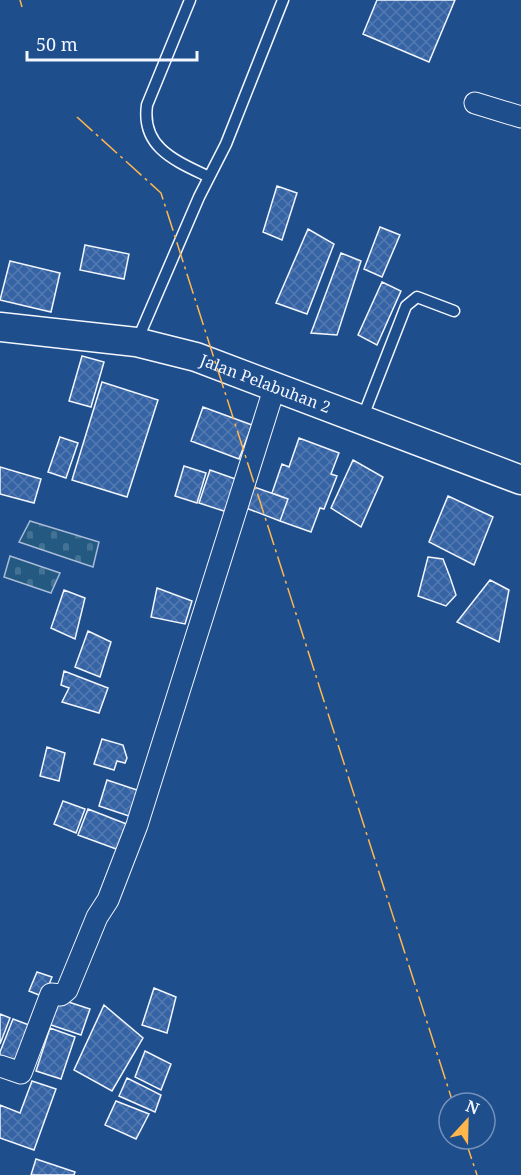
<svg xmlns="http://www.w3.org/2000/svg" width="521" height="1175" viewBox="0 0 521 1175" font-family="'Noto Serif',serif">
  <style>
    .cemetery { fill: url(#cemetery-stones); stroke: #a8bbd7; stroke-width: 1.5 }
    .building { fill: url(#building-cross-hatch); stroke: #f2f6ff; stroke-width: 1.5 }
    .lines { fill: none; stroke-linecap: round; stroke-linejoin: round }
    .lane-casing { stroke: #f2f6ff; stroke-width: 13 }
    .street-casing { stroke: #f2f6ff; stroke-width: 23 }
    .secondary-casing { stroke: #f2f6ff; stroke-width: 31 }
    .lane { stroke: #1f4e8c; stroke-width: 10 }
    .street { stroke: #1f4e8c; stroke-width: 21 }
    .secondary { stroke: #1f4e8c; stroke-width: 28 }
    .power { stroke: #ffb74d; stroke-width: 1.5; stroke-dasharray: 21 4.5 3 4.5; stroke-linecap: butt }
    .labels { text-anchor: middle; dominant-baseline: central; stroke-width: 4.5; stroke-linejoin: round; paint-order: stroke }
    .street-label { font-size: 16px; fill: #f2f6ff; stroke: #1f4e8c }
  </style>
  <defs>
    <pattern id="cemetery-stones" width="16" height="16" patternUnits="userSpaceOnUse" patternTransform="scale(1.5)"><rect width="16" height="16" fill="#245a82"/><path d="M2 7V4a2 2 0 0 1 4 0v3zM10 15v-3a2 2 0 0 1 4 0v3z" fill="#447295"/></pattern>
    <pattern id="building-cross-hatch" width="8" height="8" patternUnits="userSpaceOnUse" patternTransform="scale(1.5)"><rect width="8" height="8" fill="#3563a3"/><path d="M0 0l8 8M0 8l8-8" fill="none" stroke="#537ab1"/></pattern>
  </defs>
  <rect width="100%" height="100%" fill="#1f4e8c"/>
  <path class="cemetery" d="M30 521 99 542 93 567 19 542Z
    M10 556 60 573 51 593 4 577Z"/>
  <path class="building" d="M377 0H455L429 62 363 34Z
    M277 186 297 193 282 240 263 232Z
    M380 227 400 235 382 277 364 269Z
    M308 229 334 244 307 314 276 303Z
    M85 245 129 254 124 279 80 270Z
    M341 253 361 261 337 335 311 333Z
    M10 261 60 273 51 312 0 300Z
    M382 282 401 291 377 345 358 335Z
    M82 356 104 362 91 407 69 401Z
    M102 382 158 400 127 497 72 480Z
    M203 407 252 425 239 459 191 441Z
    M60 437 78 443 66 478 48 472Z
    M299 438 339 453 331 474 337 476 324 509 320 508 311 532 280 521 288 499 272 493 282 464 289 467Z
    M353 460 383 477 361 527 331 508Z
    M184 466 206 473 197 503 175 496Z
    M0 467 41 479 34 503 0 494Z
    M210 470 241 481 230 513 199 503Z
    M254 487 288 499 280 521 246 508Z
    M448 496 493 517 474 565 429 542Z
    M428 557 443 559 450 577 456 595 446 606 418 596Z
    M490 580 509 590 499 642 457 622Z
    M157 588 192 601 185 624 151 617Z
    M64 590 85 598 75 639 51 628Z
    M88 631 111 642 100 677 75 667Z
    M64 671 108 688 99 713 62 702 69 688 61 685Z
    M102 739 123 745 127 758 125 763 117 761 114 770 94 764Z
    M47 747 65 753 59 781 40 776Z
    M107 780 140 791 132 817 99 806Z
    M63 801 85 809 76 833 54 824Z
    M88 809 129 825 119 850 78 835Z
    M37 972 52 977 44 997 29 991Z
    M154 988 176 997 167 1033 142 1025Z
    M53 997 90 1009 81 1035 45 1023Z
    M104 1005 143 1038 112 1091 74 1070Z
    M0 1014 10 1018 0 1044Z
    M13 1019 37 1028 20 1069 0 1061V1052Z
    M50 1028 75 1037 61 1079 36 1071Z
    M145 1051 171 1064 161 1090 135 1077Z
    M127 1078 161 1095 155 1112 119 1096Z
    M32 1081 56 1089 34 1150 0 1138V1105L20 1113Z
    M116 1101 149 1114 136 1139 105 1125Z
    M36 1159 75 1172 74 1175H31Z"/>
  <g class="lines">
    <g class="lane-casing">
      <path id="lane" d="M190 0 147 105C141 148 176 161 209 177
        M137 341 199 197 226 144 283 0
        M362 419 406 306 417 297 454 311"/>
    </g>
    <g class="street-casing">
      <path id="street" d="M475 103 521 117
        M0 1066 21 1073 51 994 61 995 67 990 97 917 108 900 137 825 275 386"/>
    </g>
    <g class="secondary-casing">
      <g id="secondary">
        <path id="s1" d="M0 327 136 342 196 357 521 480"/>
      </g>
    </g>
    <use href="#lane" class="lane"/>
    <use href="#street" class="street"/>
    <use href="#secondary" class="secondary"/>
    <path class="power" d="M20 0 22 7
      M77 117 161 193 453 1103
      M465 1139 477 1175"/>
  </g>
  <g class="labels">
    <g class="street-label">
      <text stroke="none"><textPath href="#s1" startOffset="273">Jalan Pelabuhan 2</textPath></text>
    </g>
  </g>
  <g transform="translate(467 1121) rotate(22)"><circle r="28" fill="#1f4e8c" stroke="#7391ba" stroke-width="1.5"/>
  <path d="M0-4.5L10 22L0 15L-10 22Z" fill="#ffb74d"/>
  <text y="-9" font-size="16" font-weight="bold" text-anchor="middle" fill="#f2f6ff">N</text>
  </g>
  <path d="M27 51v9h170v-9" fill="none" stroke="#f2f6ff" stroke-width="3"/>
  <text x="36" y="51" font-size="18" fill="#f2f6ff" stroke="#1f4e8c" stroke-width="4.5" paint-order="stroke">50 m</text>
</svg>
